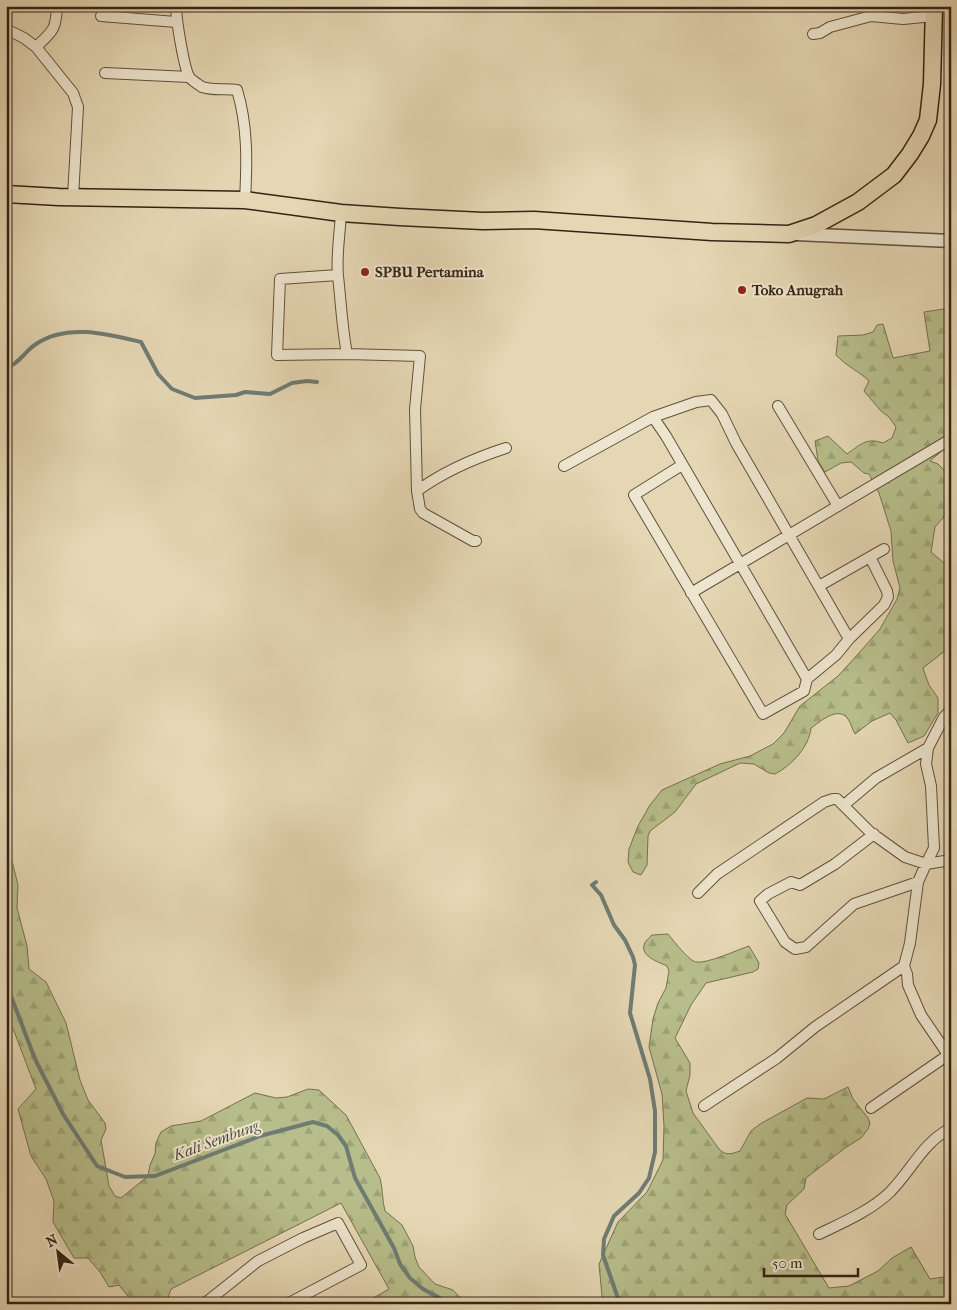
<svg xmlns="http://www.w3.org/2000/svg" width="957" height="1310" viewBox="0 0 957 1310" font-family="'IM FELL French Canon',serif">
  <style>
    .forest { fill: url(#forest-firs); stroke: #767050 }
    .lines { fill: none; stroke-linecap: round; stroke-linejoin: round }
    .stream { stroke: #6f7c74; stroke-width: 4 }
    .minor-casing { stroke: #60503d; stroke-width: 12 }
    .tertiary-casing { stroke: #60503d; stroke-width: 15 }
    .primary-casing { stroke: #342315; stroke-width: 19 }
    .minor { stroke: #eee5ce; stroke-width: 10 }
    .tertiary { stroke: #eee5ce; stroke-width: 12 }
    .primary { stroke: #e5d7b4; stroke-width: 16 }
    .poi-dot { fill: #8f2418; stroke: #eee5ce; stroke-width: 2 }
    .labels { text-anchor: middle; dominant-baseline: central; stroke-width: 4; stroke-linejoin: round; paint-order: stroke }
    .poi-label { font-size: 15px; font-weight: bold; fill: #342315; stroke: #eee5ce; text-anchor: start }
    .water-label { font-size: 16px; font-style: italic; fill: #4d483d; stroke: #eee5ce }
  </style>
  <defs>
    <pattern id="forest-firs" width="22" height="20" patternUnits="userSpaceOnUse" patternTransform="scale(1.25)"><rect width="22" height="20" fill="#b7be8b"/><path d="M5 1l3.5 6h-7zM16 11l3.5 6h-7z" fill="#9ea377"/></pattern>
  </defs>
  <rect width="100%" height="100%" fill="#e5d7b4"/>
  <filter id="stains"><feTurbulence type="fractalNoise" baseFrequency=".004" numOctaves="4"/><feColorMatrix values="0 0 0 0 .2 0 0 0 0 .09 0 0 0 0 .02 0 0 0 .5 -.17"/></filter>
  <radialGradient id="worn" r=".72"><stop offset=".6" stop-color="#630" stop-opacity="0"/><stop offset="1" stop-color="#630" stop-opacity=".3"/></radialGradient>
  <path class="forest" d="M944 309 951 319V443L930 461 938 464 951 477V501L943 518 935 527 931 552 951 569V656L946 650 923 668 929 685 938 698V713L924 736 908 743 896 720 890 713 872 721 855 734C852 729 851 723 848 719 838 705 820 722 811 728 809 747 792 765 775 774L769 773 754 764 740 763 696 784 675 812 650 831 648 836 647 865 641 875 633 872 628 862 629 849 638 826 650 805 662 790 720 764 750 756 773 744 784 733 800 706 838 676 859 653 880 629 897 599 900 588 893 561 891 531 879 493 869 474 864 473 851 462 841 463 825 472 818 461 815 441 828 436 847 454C860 445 866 437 883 443L892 438 896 427 889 417 881 411 864 391 869 381C859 371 846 366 836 355L838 336 863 335 873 332 877 325 883 324 893 358 930 351 924 312Z
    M6 850 11 857 18 885 17 908 27 946 29 969 46 982 66 1023 80 1080 88 1100 105 1123 106 1129 101 1140 109 1186 115 1196 121 1198 148 1176 150 1165 155 1154 156 1143 161 1132 171 1126 201 1121 255 1093 276 1098 287 1097 308 1089 319 1090 346 1115 380 1178C383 1189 382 1200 385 1211L402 1225 413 1246 415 1257 419 1267 435 1284 453 1290 466 1304H363L389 1289 341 1203 171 1289 166 1304H134L119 1285 109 1287 100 1272 88 1258H74L53 1222 54 1201 46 1179 31 1156 18 1109 36 1089 6 1010Z
    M668 934C673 940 689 961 696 962 707 964 737 950 749 946L759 963 758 969 753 972 706 983 691 1005 675 1038 690 1063V1075L686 1091 693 1113 719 1149C726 1156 731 1154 740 1151L751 1131 760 1124 807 1098 824 1099 848 1087 853 1099 868 1118 870 1123 868 1129 861 1138 845 1148 806 1178 804 1189 787 1205 785 1214 829 1288 849 1286 878 1271 892 1258 911 1247 930 1279 951 1276V1304H605L602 1296 599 1264 618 1222 647 1192 663 1160 664 1126 662 1094 649 1047 653 1019 658 1003 666 988 669 971 667 966C659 962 641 957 644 945 645 941 649 938 652 935Z"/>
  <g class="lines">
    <path class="stream" d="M6 368C19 364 25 351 36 344 67 323 108 334 141 342L158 374 172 389 195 398 236 395 245 392 270 394 292 383 307 381 317 382
      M596 882 592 885 601 895 614 925 625 940 633 957 635 965 630 1013 650 1079 655 1111V1152L649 1178 639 1193 614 1216 604 1239 603 1255 620 1304
      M6 983 35 1059 63 1114 97 1166 125 1177 155 1176 260 1136 313 1122 327 1126 338 1135 346 1146 355 1178 394 1248 400 1264 410 1278 423 1289 451 1304"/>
    <g class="minor-casing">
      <path id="minor" d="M176 6C176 18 184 70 190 78 193 81 199 85 202 87 214 91 225 88 237 90 248 126 247 163 245 200
        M101 16 176 22
        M6 29 24 38 36 47 73 93 78 107 73 197
        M813 34 820 33 830 27 871 16 903 19 934 16
        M36 47C53 31 56 30 57 6
        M105 73 189 77
        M341 213C340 233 336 256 338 276 341 302 342 328 347 354L420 356 415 409 417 491C443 472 475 458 506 448
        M338 275 280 279 277 355 347 354
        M778 406 838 506
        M653 417 696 402 711 400 722 414 736 443 849 639
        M682 465 634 495 763 714 804 691 807 679 836 655 849 639 884 605 888 597 887 591 870 557
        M564 466 653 417 666 436 807 679
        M417 491 420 509 423 513 473 541H476
        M819 586 884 549
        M691 593 951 439
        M844 805 876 778 928 748
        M874 834 835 864 800 885 791 882 768 894 760 901 785 942 795 949 806 947 854 904 918 882
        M951 860 926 864 918 882 910 943 904 966 907 974 908 985 921 1015 951 1059
        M698 893 717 874 824 802 833 799H837L870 832 905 857 926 864 934 848 931 786 926 764 928 748 944 717 951 710
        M704 1106 777 1058 815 1027 904 966
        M871 1108 951 1053
        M819 1234C844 1222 870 1211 890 1192 912 1170 922 1143 951 1128
        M204 1304 258 1261 303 1238 338 1223 361 1265 287 1304"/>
    </g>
    <g class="tertiary-casing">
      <path id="tertiary" d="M796 234 951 241"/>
    </g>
    <g class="primary-casing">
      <path id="primary" d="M6 194 59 197 245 200 341 213 400 217 483 221 534 220 712 232 789 234 816 225 858 202 894 175 910 154 921 136 928 120 932 84 934 6"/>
    </g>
    <use href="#minor" class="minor"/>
    <use href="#tertiary" class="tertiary"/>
    <use href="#primary" class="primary"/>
  </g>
  <g class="poi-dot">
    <circle cx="365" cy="272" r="5"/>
    <circle cx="742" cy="290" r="5"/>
  </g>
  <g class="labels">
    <g class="poi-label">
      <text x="375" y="272">SPBU Pertamina</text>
      <text x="752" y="290">Toko Anugrah</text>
    </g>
    <g class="water-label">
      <text transform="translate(216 1140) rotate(-20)">Kali Sembung</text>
    </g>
  </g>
  <rect width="957" height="1310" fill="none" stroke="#e5d7b4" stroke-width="25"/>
  <rect x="8" y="8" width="942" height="1295" fill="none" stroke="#342315" stroke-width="2.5"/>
  <rect x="12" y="12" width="932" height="1285" fill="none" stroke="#342315"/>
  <g transform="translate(58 1252) rotate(331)" stroke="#eee5ce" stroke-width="4" paint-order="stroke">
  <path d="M0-4L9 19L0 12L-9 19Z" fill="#342315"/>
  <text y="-8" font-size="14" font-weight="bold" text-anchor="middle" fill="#342315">N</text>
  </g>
  <path d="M764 1268v8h94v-8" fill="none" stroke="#342315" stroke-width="2.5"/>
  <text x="772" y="1268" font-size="15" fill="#342315" stroke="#eee5ce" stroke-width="4" paint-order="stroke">50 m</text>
  <rect width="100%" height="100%" filter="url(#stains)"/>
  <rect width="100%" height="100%" fill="url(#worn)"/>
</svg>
